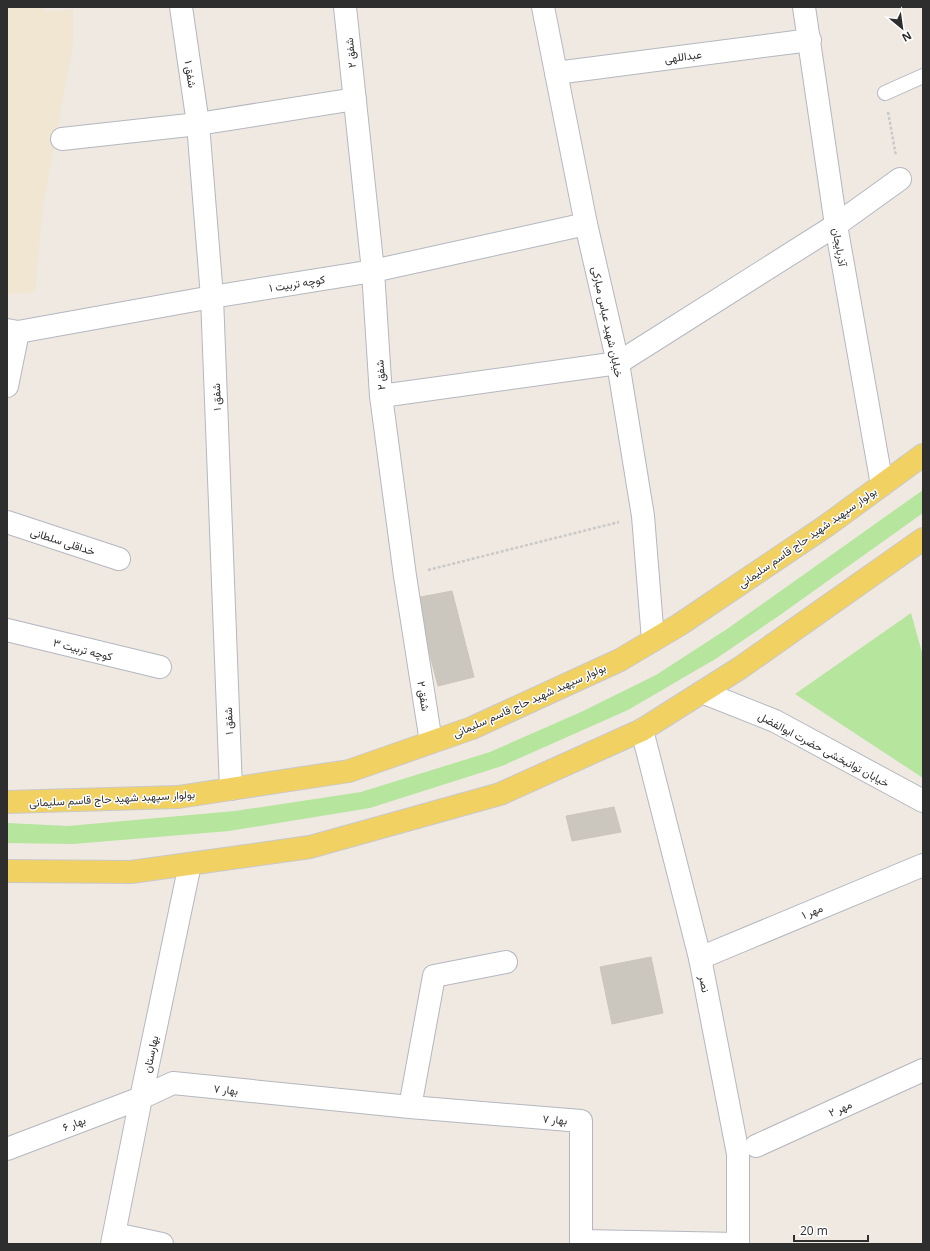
<svg xmlns="http://www.w3.org/2000/svg" width="930" height="1251" viewBox="0 0 930 1251" font-family="'Open Sans',Vazirmatn,sans-serif">
  <style>
    .education { fill: #f0e6d1 }
    .green { fill: #b6e59e }
    .building { fill: #cbc7bf; stroke: #cbc5ba }
    .lines { fill: none; stroke-linecap: round; stroke-linejoin: round }
    .lane-casing { stroke: #b4b7c1; stroke-width: 16 }
    .street-casing { stroke: #b4b7c1; stroke-width: 24 }
    .secondary-casing { stroke: #b4b7c1; stroke-width: 24 }
    .primary-casing { stroke: #c9c9c9; stroke-width: 24 }
    .path { stroke: #c9c9c9; stroke-width: 2.5; stroke-dasharray: 3 2; stroke-linecap: butt }
    .lane { stroke: #fff; stroke-width: 14 }
    .street { stroke: #fff; stroke-width: 22 }
    .secondary { stroke: #fff; stroke-width: 22 }
    .primary { stroke: #f2d163; stroke-width: 22 }
    .labels { text-anchor: middle; dominant-baseline: central; stroke-width: 3; stroke-linejoin: round; paint-order: stroke }
    .street-label { font-size: 11px; fill: #2e2e2e; stroke: #fff }
  </style>
  <rect width="100%" height="100%" fill="#efe9e1"/>
  <path class="education" d="M7 7H44L45 12 73 9V44L43 206 35 292 13 294H7Z"/>
  <path class="green" d="M923 490V513L780 615 717 658 628 710 502 766 370 808 229 831 73 844 7 843V823L68 826 235 811 361 792 490 752 581 712 656 675 727 629Z
    M911 613 923 656V778L795 694Z"/>
  <path class="building" d="M452 591 474 677 438 686 415 598Z
    M614 807 621 832 572 841 566 816Z
    M651 957 663 1013 612 1024 600 967Z"/>
  <g class="lines">
    <g class="lane-casing">
      <path id="lane" d="M885 93 923 76"/>
    </g>
    <g class="street-casing">
      <path id="street" d="M181 7 198 124 212 297 231 789
        M345 7 373 271 381 396 405 576 431 742
        M804 7 836 225 882 485
        M556 73 810 40
        M62 139 198 124 355 99
        M7 330 18 332 212 297 373 271 586 224
        M7 386 18 332
        M381 396 618 363 836 225 900 179
        M7 522 119 559
        M7 630 160 667
        M700 958 923 865
        M410 1107 434 976 506 962
        M756 1146 923 1070
        M7 1149 141 1098 173 1083 410 1107 581 1121V1244
        M115 1234 162 1244
        M582 1241 738 1244
        M112 1244 141 1098 190 864"/>
    </g>
    <g class="secondary-casing">
      <path id="secondary" d="M543 7 586 224 618 363 643 516 653 640
        M702 692 775 721 923 801
        M642 730 700 958 738 1154V1244"/>
    </g>
    <g class="primary-casing">
      <path id="primary" d="M7 802 178 797 349 771 472 728 620 660 679 625 826 526 923 455
        M7 871 131 872 310 847 500 794 642 730 740 668 923 539"/>
    </g>
    <path class="path" d="M888 112 896 156
      M428 570 619 522"/>
    <use href="#lane" class="lane"/>
    <use href="#street" class="street"/>
    <use href="#secondary" class="secondary"/>
    <use href="#primary" class="primary"/>
  </g>
  <g class="labels">
    <g class="street-label">
      <text transform="translate(350 53) rotate(-96)">شفق ۲</text>
      <text transform="translate(683 56) rotate(-8)">عبداللهی</text>
      <text transform="translate(191 74) rotate(81)">شفق ۱</text>
      <text transform="translate(840 247) rotate(80)">آذربایجان</text>
      <text transform="translate(297 283) rotate(-9)">کوچه تربیت ۱</text>
      <text transform="translate(608 322) rotate(78)">خیابان شهید عباس مبارکی</text>
      <text transform="translate(380 375) rotate(-94)">شفق ۲</text>
      <text transform="translate(216 397) rotate(-92)">شفق ۱</text>
      <text transform="translate(807 537) rotate(-35)">بولوار سپهبد شهید حاج قاسم سلیمانی</text>
      <text transform="translate(63 541) rotate(18)">خداقلی سلطانی</text>
      <text transform="translate(83 649) rotate(14)">کوچه تربیت ۳</text>
      <text transform="translate(424 696) rotate(81)">شفق ۲</text>
      <text transform="translate(529 700) rotate(-24)">بولوار سپهبد شهید حاج قاسم سلیمانی</text>
      <text transform="translate(228 721) rotate(-92)">شفق ۱</text>
      <text transform="translate(824 749) rotate(28)">خیابان توانبخشی حضرت ابوالفضل</text>
      <text transform="translate(112 798) rotate(-3)">بولوار سپهبد شهید حاج قاسم سلیمانی</text>
      <text transform="translate(812 911) rotate(-23)">مهر ۱</text>
      <text transform="translate(705 984) rotate(79)">نصر</text>
      <text transform="translate(150 1054) rotate(-78)">بهارستان</text>
      <text transform="translate(226 1089) rotate(6)">بهار ۷</text>
      <text transform="translate(840 1108) rotate(-24)">مهر ۲</text>
      <text transform="translate(555 1119) rotate(5)">بهار ۷</text>
      <text transform="translate(74 1123) rotate(-21)">بهار ۶</text>
    </g>
  </g>
  <rect width="930" height="1251" fill="none" stroke="#2e2e2e" stroke-width="16"/>
  <g transform="translate(902 28) rotate(151)" stroke="#ffffff" stroke-width="3" paint-order="stroke">
  <path d="M0-3L7 15L0 10L-7 15Z" fill="#2e2e2e"/>
  <text y="-6" font-size="11" font-weight="bold" text-anchor="middle" fill="#2e2e2e">N</text>
  </g>
  <path d="M794 1235v6h74v-6" fill="none" stroke="#2e2e2e" stroke-width="2"/>
  <text x="800" y="1235" font-size="12" fill="#2e2e2e" stroke="#ffffff" stroke-width="3" paint-order="stroke">20 m</text>
</svg>
